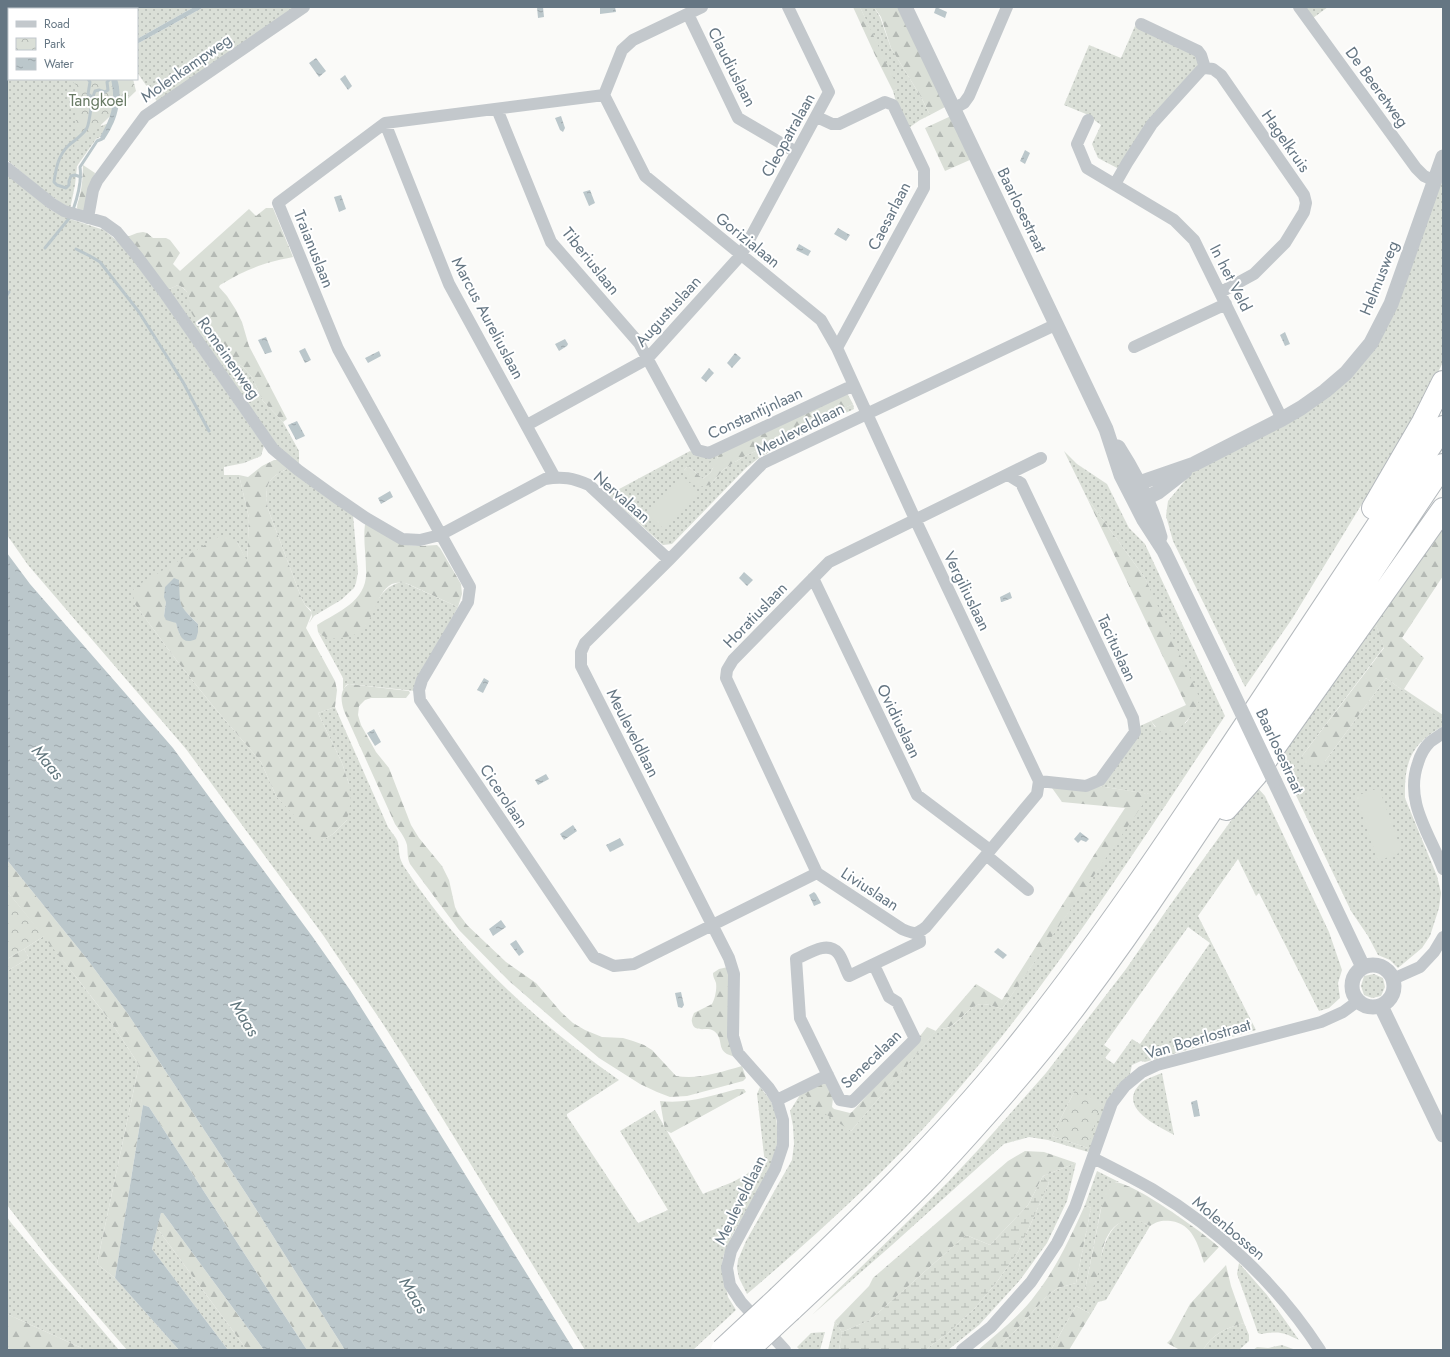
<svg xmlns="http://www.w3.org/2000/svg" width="1450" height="1357" viewBox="0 0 1450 1357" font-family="Jost,sans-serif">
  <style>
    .grass { fill: url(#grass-dots); fill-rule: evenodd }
    .forest { fill: url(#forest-firs); fill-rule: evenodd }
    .wetland { fill: url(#wetland-marsh) }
    .park { fill: url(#park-crowns) }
    .pitch { fill: #dadfd7 }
    .water { fill: url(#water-ripples) }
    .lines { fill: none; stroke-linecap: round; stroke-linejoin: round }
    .stream { stroke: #bbc7cb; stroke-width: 3 }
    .motorway-casing { stroke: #b4b9bd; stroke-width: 24 }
    .minor { stroke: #c3c8cc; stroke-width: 12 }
    .tertiary { stroke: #c3c8cc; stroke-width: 15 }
    .motorway { stroke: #fff; stroke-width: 22 }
    .motorway-bridge-casing { stroke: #b4b9bd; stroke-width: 24; stroke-linecap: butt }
    .tertiary-bridge { stroke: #c3c8cc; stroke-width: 15 }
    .motorway-bridge { stroke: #fff; stroke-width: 22 }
    .labels { text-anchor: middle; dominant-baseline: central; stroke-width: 4; stroke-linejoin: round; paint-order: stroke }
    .street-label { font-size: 16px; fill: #657683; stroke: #fff }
    .park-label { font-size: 16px; fill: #687a64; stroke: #fff }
    .water-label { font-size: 17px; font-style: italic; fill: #60757c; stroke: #fff }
  </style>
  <defs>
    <pattern id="grass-dots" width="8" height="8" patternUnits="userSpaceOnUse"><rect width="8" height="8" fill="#dadfd7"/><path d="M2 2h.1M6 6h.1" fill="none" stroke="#b4b9b4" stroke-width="1.8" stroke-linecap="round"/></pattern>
    <pattern id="forest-firs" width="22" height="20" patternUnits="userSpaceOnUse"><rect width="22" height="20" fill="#dadfd7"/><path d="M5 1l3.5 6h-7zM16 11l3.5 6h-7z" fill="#b4b9b4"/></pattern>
    <pattern id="wetland-marsh" width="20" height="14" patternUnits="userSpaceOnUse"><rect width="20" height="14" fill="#dadfd7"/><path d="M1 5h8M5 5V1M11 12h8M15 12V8" fill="none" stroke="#b4b9b4"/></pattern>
    <pattern id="park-crowns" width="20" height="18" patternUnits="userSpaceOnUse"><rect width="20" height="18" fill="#dadfd7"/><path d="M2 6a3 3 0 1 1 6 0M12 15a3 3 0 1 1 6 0" fill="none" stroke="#b4b9b4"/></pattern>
    <pattern id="water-ripples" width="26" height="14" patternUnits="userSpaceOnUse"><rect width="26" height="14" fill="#bbc7cb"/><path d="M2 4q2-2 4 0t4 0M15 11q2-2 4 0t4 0" fill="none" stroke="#9ca6aa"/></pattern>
  </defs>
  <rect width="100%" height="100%" fill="#fafaf8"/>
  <path class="grass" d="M7 7H30L31 9H9V79H91L101 126 109 123 100 137 96 139 77 166 75 185 70 209 44 191 7 160Z
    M95 7H194L137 39V9H95Z
    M204 7H296L158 103 137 72V44Z
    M860 7H874L880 17 891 48 921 97 930 115 920 120 910 127C901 117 896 103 893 91L897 89Z
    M1305 7H1328L1313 18Z
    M1135 26 1197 55 1200 65 1119 169 1098 158 1092 144 1101 125 1086 114 1064 105 1089 45 1121 58Z
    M7 174 51 210 67 218 104 230 121 244 135 260 264 446 261 456 244 463 224 467V475H239L249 518 247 562 237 542 134 603 177 661 213 706 261 762 276 796 295 815 323 840 333 834 347 820 349 784 342 763 318 713 335 707 388 827C391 832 397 838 398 843 400 854 398 857 405 868 460 952 537 1023 619 1080L567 1114V1116L638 1223 668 1210 620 1131 655 1110 703 1194C716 1188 750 1178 755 1165L765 1164 757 1094 760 1087 771 1101 776 1114 778 1141 769 1171 733 1234 723 1257 722 1268 728 1297 736 1310 693 1350H585L422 1085 383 1024 323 935 186 749 28 565 7 535Z
    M1443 174V362L1422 405 1292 619 1245 687 1173 541 1166 516 1168 501 1193 471 1284 423 1374 345Z
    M178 285 183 288 188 293 191 309 216 333 221 352 243 367 252 377 263 401 283 422 299 451V466L274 445 167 290Z
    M853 404 854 409 821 425 760 457 746 468 672 544 663 545 608 495 690 451 695 454 721 450 711 472 703 479 688 466 684 470 710 485 724 469 743 457Z
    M1064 451 1077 464 1107 484 1129 528 1145 544 1225 716C1135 850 1049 988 941 1109 882 1176 815 1236 747 1294L739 1278 737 1268 738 1260 746 1241 792 1160 794 1144 793 1126 790 1111 803 1090 851 1131 939 1027C951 1035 966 1009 977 1005 985 1002 995 1007 1002 1009L1149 794 1098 786 1140 726 1151 721 1155 727 1186 723 1196 707 1145 578 1087 498Z
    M289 468 353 515 358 572 356 583 354 588 341 600 314 616 309 623 312 617 311 610 305 605 301 597 268 509C264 485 267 478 289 468Z
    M403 582 458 607 417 682 415 691 349 684 346 685 343 690V678L318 632 321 635 365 626C374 608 380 585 403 582Z
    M1374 619 1384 647 1302 756 1323 764 1386 678 1443 720V726C1411 744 1404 762 1405 798L1437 876 1441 893 1439 908 1430 936 1422 948 1398 968 1390 960 1378 955 1368 936 1351 911 1284 770 1280 753Z
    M1256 786 1265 796 1329 932 1342 970 1338 983 1340 998 1329 1008 1319 1011 1259 893 1256 896 1238 859 1198 916 1256 1030 1145 1062 1141 1061 1132 1065 1130 1074 1088 1152 1048 1140 1029 1137 1004 1144 892 1245 812 1315 948 1182 978 1150 1046 1073 1126 969 1168 908ZM1188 927 1210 943 1140 1044 1132 1039 1114 1064 1105 1058 1111 1050 1104 1045ZM1075 1090 1088 1148 1052 1136Z
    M44 936 111 1022 139 1065 97 1264 115 1278 179 1350H127L50 1261 7 1205V971L29 958 24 949Z
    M1374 974 1383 978 1385 987 1381 996 1372 998 1364 995 1361 986 1364 976Z
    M1162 1073 1174 1135C1161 1127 1132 1115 1133 1097 1134 1090 1139 1084 1145 1080 1151 1077 1157 1075 1162 1073Z
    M1076 1163 1067 1201 1047 1243 1020 1280 979 1325 948 1350H925L948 1333 975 1308 996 1283 1018 1252 1049 1183 1043 1176Z
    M1097 1171 1119 1182H1115L1101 1208 1085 1290 1095 1283C1102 1254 1108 1202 1150 1226L1106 1300 1098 1302 1091 1314 1076 1306 1051 1350H994L1016 1330 1048 1295 1058 1288 1076 1283 1091 1208 1085 1205Z
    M7 1217 12 1224 119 1350H86L7 1314Z
    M157 1228 247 1350H228L152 1249Z
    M1239 1263 1267 1295 1299 1340C1283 1332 1279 1331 1261 1334L1258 1333 1237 1274Z
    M835 1321 842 1332 839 1350H828Z
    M1244 1323 1249 1335V1341L1239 1350H1203C1212 1334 1228 1327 1244 1323Z
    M825 1332 820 1350H800L797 1347 811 1333Z
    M1282 1345 1296 1350H1253L1257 1347 1268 1348Z"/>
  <path class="forest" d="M853 7H860L898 88 897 89 893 91 875 55Z
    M874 7H900L947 106 930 115 921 97 891 48 881 17Z
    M951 116 972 159 945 171 925 128Z
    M83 165 95 173 86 208 82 214 77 208C77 203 79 200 80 195 82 185 83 176 83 165Z
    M266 208H273L293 257C263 263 246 269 220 285L219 287 227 296 236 310 242 322 249 346 287 419 283 422 263 401 252 377 243 367 221 352C218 339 218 332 205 324 202 322 197 320 194 317 185 305 195 292 178 285L167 290 127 237 137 233 143 232 147 233 153 238H166L170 240 180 253 173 264 180 271 249 209 256 216Z
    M847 393 853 404 743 457 724 469 710 485 698 487 688 481 684 470 688 466 703 479 711 472 721 450Z
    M274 460H278L289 468C267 478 264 485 268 509L301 597 305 605 312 613 306 628 335 681 337 690 335 707 318 713 342 763 349 784 351 801 347 820 333 834 323 840H317L276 796 261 762 213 706 177 661 134 603 133 590 140 584 218 537 230 536 237 542 247 561 249 518 239 475 248 477 262 466ZM166 602 180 604 183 609 198 624 180 635 176 623 164 616Z
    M1087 498 1145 578 1200 699C1192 716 1181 735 1160 732L1151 721 1186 705Z
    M1443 520V576L1402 638 1424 658 1404 689 1443 715V718L1441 719 1386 678 1323 764H1305L1302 756 1384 648 1374 619Z
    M365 524 407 545 421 546 437 545 440 548 461 584 462 594 458 607 408 584C377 574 377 618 361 631 356 635 347 637 341 638 332 639 325 639 318 632L317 625C339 611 368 601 366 570 366 554 363 540 365 524Z
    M349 684 409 691 410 693 406 698H371L365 700 359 706 358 715 361 725 376 752 389 768 411 825 419 838 442 866 449 880 455 907 458 913 467 925 506 962 536 983 561 1012 573 1023 585 1030 602 1037 623 1038 633 1041 644 1045 652 1050 676 1076C699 1080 720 1072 742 1066L746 1078 743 1081 687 1096 670 1097 657 1092 640 1084 599 1058 562 1027 509 981 459 930 410 864C407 857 408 853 407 845 405 837 399 830 395 824L344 711C341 702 339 689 349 684Z
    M1098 786 1150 794 1002 1009C995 1007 985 1002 977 1005 966 1009 950 1035 939 1027L976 984 1002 1000 1094 855 1125 808 1062 802 1052 788Z
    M7 860 87 959 128 1014 247 1195 345 1350H307L149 1107 143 1105 115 1278 97 1264 139 1065 111 1022 80 982 7 891Z
    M24 949 29 958 7 971V959Z
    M728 967 737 1057C713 1053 726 1040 714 1031 707 1026 694 1034 692 1022 691 1019 693 1016 694 1013L712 1004C715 999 717 989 716 983 715 979 713 978 713 973L719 969Z
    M927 1027 936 1031 851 1131 812 1105 803 1090 825 1081 833 1098 832 1107 834 1109 850 1113 852 1112 917 1040Z
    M737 1089H744L746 1092 671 1133 665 1130 660 1101C688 1104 711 1096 737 1089Z
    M1025 1151 1044 1152 1076 1163 1043 1176 1028 1205 990 1245 966 1235 870 1320 842 1332 835 1321 869 1286 873 1278 1008 1161Z
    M1113 1182C1131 1180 1204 1233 1219 1247L1204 1263C1198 1245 1193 1224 1171 1221 1162 1220 1157 1221 1150 1226 1132 1216 1116 1218 1106 1239 1101 1251 1100 1268 1096 1281 1094 1286 1091 1290 1089 1295L1086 1293 1085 1290 1104 1194Z
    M1085 1205 1091 1208 1076 1283 1058 1288 1048 1295 1016 1330 994 1350H978C998 1333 1021 1315 1036 1294 1057 1267 1071 1236 1085 1205Z
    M161 1213H163L264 1350H247L157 1228Z
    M1226 1265 1231 1286 1244 1323C1228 1327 1212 1334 1203 1350H1180L1167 1343 1171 1339 1190 1304Z
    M1076 1306 1091 1314 1069 1350H1051Z
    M7 1314 86 1350H7Z"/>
  <path class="wetland" d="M1043 1176 1049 1183 1018 1252 996 1283 975 1308 948 1333 925 1350H839L842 1332 870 1320 966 1235 990 1245 1028 1205Z"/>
  <path class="park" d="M14 7H107L108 9H15Z
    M70 79H133L136 91 74 151 78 87Z
    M7 891 44 936 24 949 7 959Z
    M1075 1090 1101 1102 1088 1148 1052 1136Z"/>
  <path class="pitch" d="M731 452 733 458 712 468 709 463Z
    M681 478 699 495 664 529 646 513Z
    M1379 788 1402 852 1378 861 1356 796Z"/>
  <path class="water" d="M194 7H204L137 44V39Z
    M537 7H543L544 17 538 18Z
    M615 7 616 12 600 14V8Z
    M936 7 947 12 945 18 934 13Z
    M316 58 326 71 319 77 309 63Z
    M345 75 352 86 348 90 340 79Z
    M111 79H117C122 92 119 113 112 126 110 131 107 135 104 140L100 137C112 116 116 102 111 79Z
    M561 116 565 128 563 132 560 130 555 118Z
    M1025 150 1030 153 1025 164 1020 161Z
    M590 190 595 203 589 206 583 192Z
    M341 195 346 209 339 212 334 197Z
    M838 228 850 235 846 241 834 234Z
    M799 244 811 251 808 256 796 250Z
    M1285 332 1290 344 1285 346 1280 335Z
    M266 337 272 352 265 354 258 340Z
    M565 339 568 344 567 346 559 351 555 344Z
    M305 348 311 360 305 363 299 351Z
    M379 351 381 356 368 363 365 358Z
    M735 353 741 358 732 368 727 363Z
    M709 368 714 373 706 382 701 378Z
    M297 421 305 436 296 440 288 425Z
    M390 491 393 497 381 504 378 498Z
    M7 553 30 584 173 748 312 936 350 990 386 1047 574 1350H345L247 1195 128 1014 87 959 7 860Z
    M744 572 753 580 747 586 739 578Z
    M174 578 179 580C180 608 179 605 198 624V632L196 639C182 646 179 634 176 623L166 620 164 616 166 602 164 597 165 587Z
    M1010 592 1012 598 1002 602H1001L1000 597Z
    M484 678 489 681 483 693 477 690Z
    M374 729 381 742 375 746 367 733Z
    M546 774 549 779 538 785 535 780Z
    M573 825 577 831 564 840 560 834Z
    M1080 832 1089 839 1086 842 1081 840 1078 843 1074 839Z
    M620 838 624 845 610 852 606 845Z
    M814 892 816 894 821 903 814 906 809 895Z
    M501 920 506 927 493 936 489 929Z
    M516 940 524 952 519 956 510 944Z
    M998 948 1007 955 1003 959 994 952Z
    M681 992 684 1005 682 1008 678 1007 675 993Z
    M1197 1100 1200 1116 1194 1117 1191 1102Z
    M143 1105 149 1107 307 1350H264L163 1213H161L152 1249 228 1350H179L115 1278Z"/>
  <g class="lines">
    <path class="stream" d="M21 7 22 9
      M88 79 90 82 88 94 92 97
      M81 177 75 175 71 176 69 181V185L66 188 57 185 54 182C56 169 58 155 69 145 75 140 83 135 87 128 91 119 90 102 95 91L99 90 105 92 108 90 107 82 110 79
      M73 210C78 196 82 182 80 167L97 141 102 139 104 136
      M45 248 71 216
      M76 249 90 256 100 262 139 312 183 382 209 431
      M7 295 9 292"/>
    <g class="motorway-casing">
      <path id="motorway" d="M1373 508 1423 422 1443 382
        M1226 809 1256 775 1276 745 1443 509
        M779 1297C860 1219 940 1141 1011 1054 1097 948 1173 834 1248 721 1313 623 1378 525 1443 427
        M791 1310C839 1265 887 1221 932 1174 983 1119 1033 1063 1077 1004 1110 960 1141 916 1171 871L1443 465"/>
    </g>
    <path class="minor" d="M1299 7 1416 168 1424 176 1435 181
      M688 14 738 118 796 152
      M1141 24 1198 51 1201 55 1205 68 1213 69 1221 75 1304 195 1306 203 1304 212 1285 243 1254 274 1221 292
      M604 95 385 123 278 203 338 349 470 587 468 602 422 680 419 690 420 700 594 957 614 966 634 964 817 873 902 929C914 934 916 935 926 927L1037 794 1039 781
      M604 95 645 176 821 320 837 348 915 519 1039 781
      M604 95 622 50 633 40 702 7
      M497 109 551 242 639 343 697 450 709 453 854 385
      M953 109 964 103 969 96 1007 7
      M817 117 832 124H839L885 102 893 105 924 170V188L837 348
      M1088 120 1077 144 1087 168 1174 220 1194 240 1282 419
      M385 123 449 284 555 478
      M7 168 51 203 64 211 103 222 117 232 137 256 166 295 273 449 298 470 334 496 366 518 402 539 420 540 440 535 545 479C563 476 573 478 589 485L669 560
      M1115 184 1127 163 1152 124 1201 70 1205 68
      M88 218 93 190 97 181 145 116 304 7
      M1134 347 1226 304
      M527 425 647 359 741 255 829 92 788 7
      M1008 475 1021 483 1133 718 1135 732 1100 780 1086 786 1039 781
      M813 578 917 795 990 850
      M1443 733C1439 736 1434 739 1430 742 1424 748 1420 756 1418 763 1404 802 1430 834 1443 869
      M986 855 1028 890
      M817 873 726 678 727 670 733 660 829 562 1041 458
      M874 965 889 997 897 1002 915 1039 852 1102 840 1100 800 1018 796 959C808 954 827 940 838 953 843 959 845 969 849 976L920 942 919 933
      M1393 979 1420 967 1434 952 1443 937
      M777 1100 828 1075
      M1093 1158C1113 1168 1133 1178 1152 1189 1219 1229 1278 1285 1320 1350
      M785 1350 741 1302 730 1285 727 1268 731 1251 775 1169 783 1145V1120L777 1100 769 1088 738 1053 733 1036 734 974 729 958 581 666V652L585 643 669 560 763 463 1057 324
      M962 1350 991 1327 1031 1282 1057 1243 1075 1207 1112 1103 1125 1086 1142 1072 1157 1065 1321 1022 1343 1012 1358 1001"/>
    <path class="tertiary" d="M905 7 1106 429 1121 475 1144 520 1164 551 1225 677
      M1118 447C1136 475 1151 505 1160 537
      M1128 489 1139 483 1194 464 1282 419 1301 408 1325 391 1346 373 1371 343 1391 304 1443 157
      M1138 502 1158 492 1185 471
      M1274 780 1363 967
      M1352 986a21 21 0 1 1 42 0a21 21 0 1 1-42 0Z
      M1381 1006 1443 1135"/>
    <use href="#motorway" class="motorway"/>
    <g class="motorway-bridge-casing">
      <path id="motorway-bridge" d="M722 1350 779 1297
        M748 1350 791 1310"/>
    </g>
    <path class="tertiary-bridge" d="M1225 677 1274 780"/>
    <use href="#motorway-bridge" class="motorway-bridge"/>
  </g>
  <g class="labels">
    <g class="street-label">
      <text transform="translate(732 67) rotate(63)">Claudiuslaan</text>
      <text transform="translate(186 68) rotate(-35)">Molenkampweg</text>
      <text transform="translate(1377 87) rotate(54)">De Beeretweg</text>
      <text transform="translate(788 135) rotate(-61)">Cleopatralaan</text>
      <text transform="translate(1286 141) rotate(55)">Hagelkruis</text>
      <text transform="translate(1022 210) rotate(64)">Baarlosestraat</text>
      <text transform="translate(889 216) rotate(-63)">Caesarlaan</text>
      <text transform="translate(748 240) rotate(39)">Gorizialaan</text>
      <text transform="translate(314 249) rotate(68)">Traianuslaan</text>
      <text transform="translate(591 261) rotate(51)">Tiberiuslaan</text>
      <text transform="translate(1231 278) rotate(63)">In het Veld</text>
      <text transform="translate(1379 278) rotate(-68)">Helmusweg</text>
      <text transform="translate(668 311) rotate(-48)">Augustuslaan</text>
      <text transform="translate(488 318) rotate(62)">Marcus Aureliuslaan</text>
      <text transform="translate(229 358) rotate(55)">Romeinenweg</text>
      <text transform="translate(755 413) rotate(-25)">Constantijnlaan</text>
      <text transform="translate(800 429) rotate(-27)">Meuleveldlaan</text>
      <text transform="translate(622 497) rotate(41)">Nervalaan</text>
      <text transform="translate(967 591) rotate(64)">Vergiliuslaan</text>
      <text transform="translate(755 615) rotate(-46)">Horatiuslaan</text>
      <text transform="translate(1117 648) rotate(65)">Tacituslaan</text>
      <text transform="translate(899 721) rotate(64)">Ovidiuslaan</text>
      <text transform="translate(633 733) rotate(63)">Meuleveldlaan</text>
      <text transform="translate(1280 751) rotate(65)">Baarlosestraat</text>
      <text transform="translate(504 796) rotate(56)">Cicerolaan</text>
      <text transform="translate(870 889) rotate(33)">Liviuslaan</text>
      <text transform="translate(1198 1039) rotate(-16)">Van Boerlostraat</text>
      <text transform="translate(871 1059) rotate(-44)">Senecalaan</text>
      <text transform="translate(740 1200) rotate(-64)">Meuleveldlaan</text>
      <text transform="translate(1229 1228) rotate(40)">Molenbossen</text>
    </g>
    <g class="park-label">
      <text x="98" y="100">Tangkoel</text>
    </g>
    <g class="water-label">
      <text transform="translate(48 762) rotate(50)">Maas</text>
      <text transform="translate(245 1018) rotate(59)">Maas</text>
      <text transform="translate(414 1295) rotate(59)">Maas</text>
    </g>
  </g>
  <rect width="1450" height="1357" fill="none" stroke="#657683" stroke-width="16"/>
  <rect x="8" y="8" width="130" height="72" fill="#ffffff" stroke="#c1c8cd"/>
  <rect x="16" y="21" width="20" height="6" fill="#c3c8cc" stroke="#c1c8cd"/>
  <text x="44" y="28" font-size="12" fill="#657683">Road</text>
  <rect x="16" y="38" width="20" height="12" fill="url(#park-crowns)" stroke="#c1c8cd"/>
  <text x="44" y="48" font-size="12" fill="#657683">Park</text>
  <rect x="16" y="58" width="20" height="12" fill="url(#water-ripples)" stroke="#c1c8cd"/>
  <text x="44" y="68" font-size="12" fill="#657683">Water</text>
</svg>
